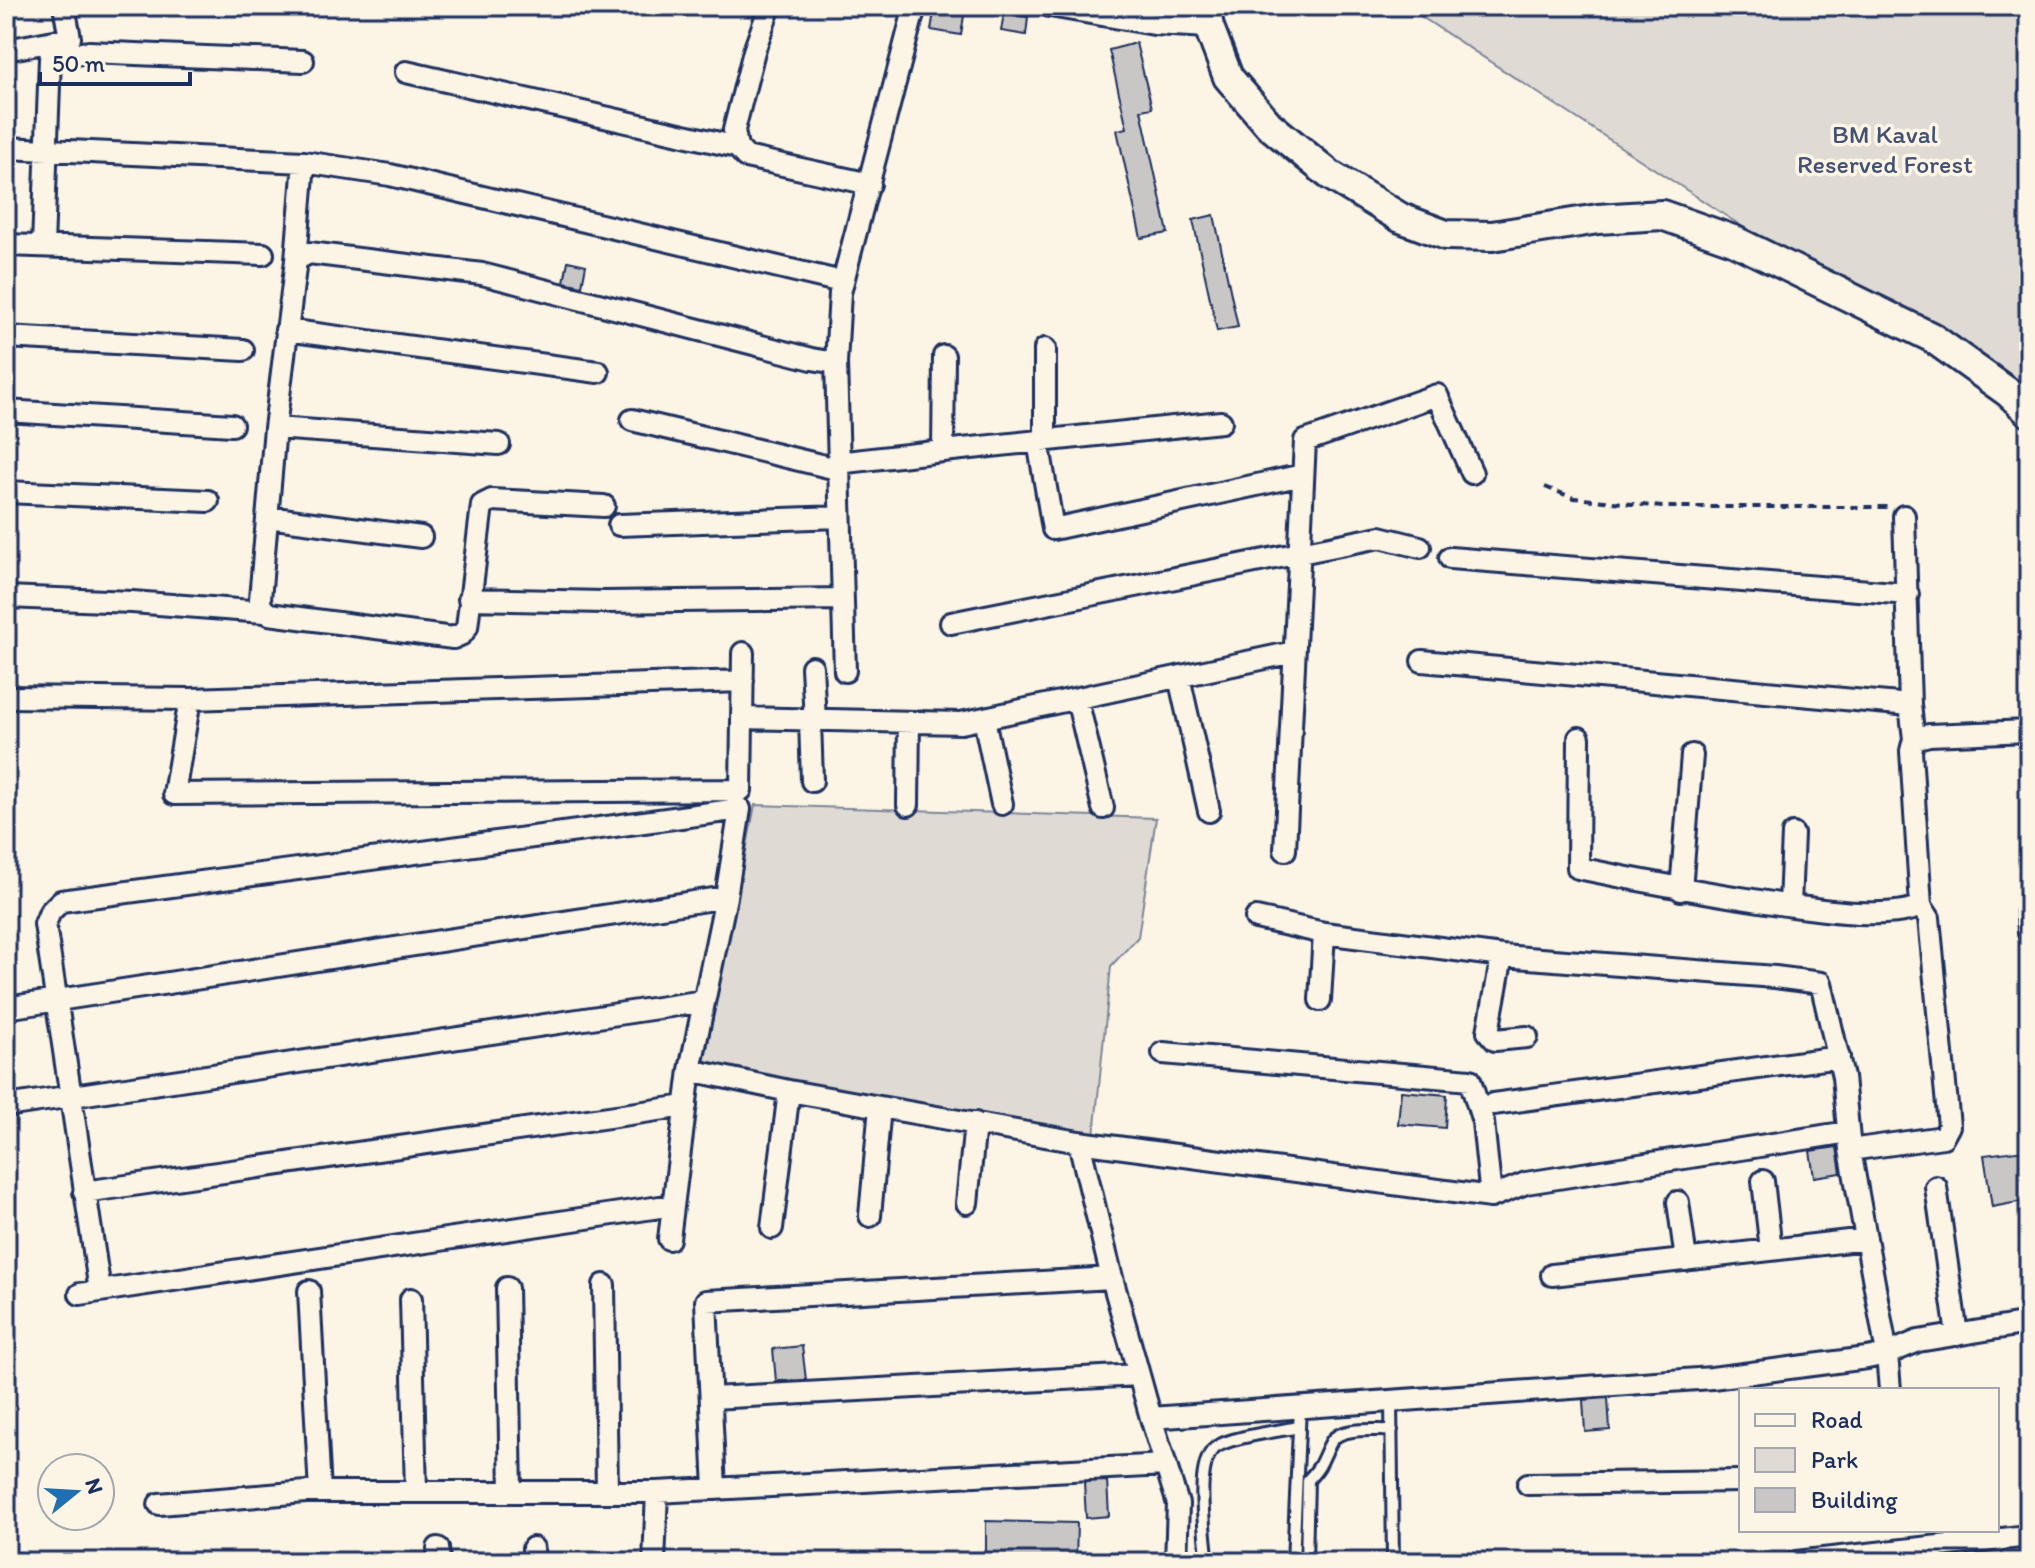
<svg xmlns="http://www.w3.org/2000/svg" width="2035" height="1568" viewBox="0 0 2035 1568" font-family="Itim,sans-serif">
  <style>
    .green { fill: #dfdbd4; stroke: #7d8599; stroke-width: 2 }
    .building { fill: #c8c7c6; stroke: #1b2f5e; stroke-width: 2 }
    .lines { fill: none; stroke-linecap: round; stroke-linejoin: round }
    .lane-casing { stroke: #1b2f5e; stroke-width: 16 }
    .street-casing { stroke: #1b2f5e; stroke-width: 26 }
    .secondary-casing { stroke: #1b2f5e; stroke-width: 34 }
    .path { stroke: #1b2f5e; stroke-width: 4; stroke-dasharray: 8 6; stroke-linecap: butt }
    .lane { stroke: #fcf5e5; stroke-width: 10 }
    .street { stroke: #fcf5e5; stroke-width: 20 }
    .secondary { stroke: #fcf5e5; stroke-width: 28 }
    .labels { text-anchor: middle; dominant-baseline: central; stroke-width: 7; stroke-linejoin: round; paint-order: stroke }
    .park-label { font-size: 26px; fill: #425176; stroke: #fcf5e5 }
  </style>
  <rect width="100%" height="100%" fill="#fcf5e5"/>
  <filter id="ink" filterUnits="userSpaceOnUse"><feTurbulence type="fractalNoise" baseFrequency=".0125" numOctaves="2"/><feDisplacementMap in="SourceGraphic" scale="16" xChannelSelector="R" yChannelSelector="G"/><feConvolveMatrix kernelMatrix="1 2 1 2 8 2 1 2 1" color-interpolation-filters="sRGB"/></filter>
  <g filter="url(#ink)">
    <path class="green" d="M1405 6H2029V414Z
      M755 805 1156 818 1138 937 1111 966 1094 1136 704 1064Z"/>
    <path class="building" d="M935 6 965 9 961 35 931 30Z
      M1004 13 1028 17 1026 35 1001 31Z
      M1136 43 1152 108 1141 110 1168 233 1141 238 1117 130 1127 128 1109 50Z
      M1214 215 1238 327 1217 331 1193 220Z
      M568 261 586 265 582 286 564 282Z
      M1401 1091 1447 1095 1445 1128 1398 1124Z
      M1837 1147 1841 1173 1814 1177 1810 1151Z
      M2024 1150 2029 1200 1992 1207 1984 1155Z
      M802 1346 806 1380 776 1381 773 1349Z
      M1608 1398 1610 1430 1585 1432 1583 1400Z
      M1107 1481 1109 1516 1086 1518 1084 1482Z
      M986 1521 1077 1523 1076 1562H986Z"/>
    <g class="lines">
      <g class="lane-casing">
        <path id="lane" d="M1391 1400 1393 1562
          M1209 1562 1207 1556C1205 1531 1194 1464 1215 1448 1228 1437 1280 1431 1299 1427
          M1293 1562 1300 1407
          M1306 1562 1308 1480C1324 1463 1321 1460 1331 1442 1340 1426 1375 1431 1392 1430"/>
      </g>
      <g class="street-casing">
        <path id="street" d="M770 6 754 51 734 130 737 147 746 157 870 184
          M1050 6 1154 24 1209 27
          M6 50 70 38 64 6
          M406 72 737 147
          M6 148 304 162 390 175 842 282
          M6 245 263 254
          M43 246 50 58 89 52 303 61
          M296 260 304 162
          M286 330 598 372
          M6 337 243 350
          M6 411 232 425
          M632 420 837 469
          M275 428 499 444
          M1038 441 1053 529 1303 475
          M1045 441V349
          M943 451 1221 422
          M837 463 943 451 944 356
          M6 492 208 501
          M604 506 492 500 482 505 467 627 462 634 453 638 269 614 261 607 260 599 275 428 296 260 309 253 482 274 812 359 836 363
          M1904 516 1910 705 1914 739
          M267 517 421 537
          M619 525 839 517
          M1450 558 1908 594
          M6 597 132 602 264 612
          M469 599 605 602 842 599
          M951 623 1380 537 1420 547
          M1422 661 1910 705
          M812 667 815 720
          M845 671 836 363 840 293 915 6
          M1179 677 1209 811
          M743 681 190 699 174 794 741 790 743 653
          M6 697 190 699
          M1077 699 1103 808
          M742 718 961 723 1294 652
          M984 719 1002 804
          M810 720 812 781
          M1579 738 1578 868C1645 882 1712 894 1779 904 1816 909 1887 921 1921 906L1911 751 1914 739 1929 735 2029 731
          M908 805 909 722
          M1285 850 1305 441 1437 395 1472 473
          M1681 890 1692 755
          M1790 905 1793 834
          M2028 910 2029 933
          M1256 918 1324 933 1502 956 1775 977 1821 983 1843 1077 1850 1150 1887 1354 1890 1390
          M1502 956 1488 1032 1495 1040 1527 1037
          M1320 1000 1324 933
          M6 1008 726 897
          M1163 1053 1470 1080 1483 1122 1491 1197
          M1493 1104 1839 1057
          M6 1106 704 1001
          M1079 1142 1112 1278 1151 1418
          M1850 1150 1943 1137 1949 1126 1929 918 1921 906
          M1763 1181 1771 1250
          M1936 1187 1957 1335
          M84 1192 686 1106
          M1678 1202 1686 1260
          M967 1203 975 1123
          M870 1216 880 1107
          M772 1228 789 1091
          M669 1239 690 1070 789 1091 1079 1142 1491 1197 1526 1183 1848 1132
          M1552 1275 1866 1239
          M604 1285 607 1492
          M507 1288 511 1492
          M100 1291 45 924 50 912 61 901 740 809 726 897 690 1070
          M309 1291 320 1492
          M80 1294 673 1205
          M411 1299 416 1492
          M711 1398 1139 1375
          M1528 1484 1741 1481
          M715 1489 706 1301 1112 1278
          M159 1504 306 1492H657
          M438 1548 439 1562
          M533 1548 534 1562
          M654 1562 657 1492 1165 1465
          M1176 1562 1178 1504 1151 1418 1712 1378 1867 1358 1887 1354 1918 1341 2029 1323
          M1796 1562 2029 1536"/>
      </g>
      <g class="secondary-casing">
        <path id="secondary" d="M1205 6 1209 27 1228 77 1269 125 1330 175 1401 218 1446 235 1492 236 1598 219 1662 215 1733 240 1931 337 2009 393 2029 412"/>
      </g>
      <path class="path" d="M1545 487 1574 498 1662 507H1887"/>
      <use href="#lane" class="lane"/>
      <use href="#street" class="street"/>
      <use href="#secondary" class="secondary"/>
    </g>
  </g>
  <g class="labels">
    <g class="park-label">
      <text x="1885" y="134">BM Kaval<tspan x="1885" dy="30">Reserved Forest</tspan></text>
    </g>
  </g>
  <rect width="2035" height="1568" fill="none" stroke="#fcf5e5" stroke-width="32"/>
  <rect x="16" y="16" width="2003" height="1536" fill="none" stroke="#1b2f5e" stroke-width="3" filter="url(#ink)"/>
  <rect x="1739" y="1388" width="260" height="144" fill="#fcf5e5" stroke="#a2a6af" stroke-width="2"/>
  <rect x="1755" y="1414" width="40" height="12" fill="#fcf5e5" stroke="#a2a6af" stroke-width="2"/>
  <text x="1811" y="1428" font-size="24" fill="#1b2f5e">Road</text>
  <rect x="1755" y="1448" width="40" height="24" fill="#dfdbd4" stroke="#a2a6af" stroke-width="2"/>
  <text x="1811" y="1468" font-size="24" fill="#1b2f5e">Park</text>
  <rect x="1755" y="1488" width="40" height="24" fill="#c8c7c6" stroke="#a2a6af" stroke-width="2"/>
  <text x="1811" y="1508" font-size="24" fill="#1b2f5e">Building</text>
  <g transform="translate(76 1492) rotate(72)"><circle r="38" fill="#fcf5e5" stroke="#a2a6af" stroke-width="2"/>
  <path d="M0-6L14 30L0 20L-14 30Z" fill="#1f6fb2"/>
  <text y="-12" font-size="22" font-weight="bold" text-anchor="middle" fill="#1b2f5e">N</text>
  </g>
  <path d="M40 72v12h150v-12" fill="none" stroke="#1b2f5e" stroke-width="4"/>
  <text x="52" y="72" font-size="24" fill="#1b2f5e" stroke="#fcf5e5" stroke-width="6" paint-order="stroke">50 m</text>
</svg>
